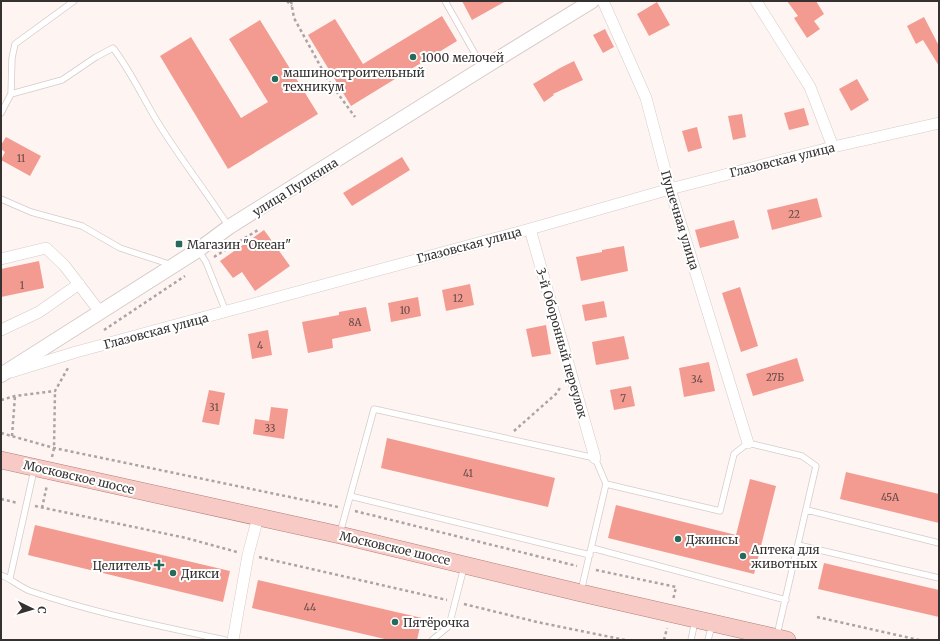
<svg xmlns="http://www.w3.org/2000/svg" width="940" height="641" viewBox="0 0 940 641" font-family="Merriweather,serif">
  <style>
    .building { fill: #f39b91 }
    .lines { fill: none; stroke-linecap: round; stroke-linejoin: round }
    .service-casing { stroke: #d6cbca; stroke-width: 7 }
    .minor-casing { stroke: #d6cbca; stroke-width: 12 }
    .tertiary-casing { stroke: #d6cbca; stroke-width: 16 }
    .primary-casing { stroke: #b17e78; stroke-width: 18 }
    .path { stroke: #aca4a3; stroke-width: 2.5; stroke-dasharray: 3 3; stroke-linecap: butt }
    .service { stroke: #fff; stroke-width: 5.5 }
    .minor { stroke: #fff; stroke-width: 11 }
    .tertiary { stroke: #fff; stroke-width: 14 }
    .primary { stroke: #f8cac5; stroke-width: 17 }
    .poi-dot { fill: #266a5b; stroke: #fff; stroke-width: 1.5 }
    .labels { text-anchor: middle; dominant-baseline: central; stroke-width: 4; stroke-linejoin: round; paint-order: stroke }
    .number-label { font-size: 10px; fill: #644c48 }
    .poi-label { font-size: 12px; fill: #353130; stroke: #fff; text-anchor: start }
    .street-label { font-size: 12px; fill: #353130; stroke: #fff }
  </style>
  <rect width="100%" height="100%" fill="#fef4f2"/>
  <path class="building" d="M462 1H506L472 20Z
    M787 1H816L824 14 814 21 820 29 807 38 794 18 798 16Z
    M657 2 670 25 649 36 637 14Z
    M442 16 457 41 351 106 308 35 335 19 363 64Z
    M924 17 939 46V66L923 40 916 44 907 26Z
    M260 20 318 114 228 169 160 56 191 37 241 118 268 102 229 39Z
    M605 29 614 47 603 53 593 35Z
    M574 61 583 80 553 94 554 95 544 102 533 84 560 68Z
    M857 79 869 100 851 111 839 89Z
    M804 108 809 125 789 130 784 113Z
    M742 114 746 137 733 140 728 116Z
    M697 127 702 148 688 152 682 131Z
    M6 137 41 156 30 176 1 160 5 152 1 149V145Z
    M402 157 410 170 352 206 343 193Z
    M817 198 822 217 772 230 767 210Z
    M734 220 739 238 700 248 695 230Z
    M264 230 290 266 255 291 242 272 233 278 220 261Z
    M624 246 628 271 581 281 576 257 602 252V250Z
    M39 261 44 288 1 297V269Z
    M470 284 474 305 446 311 442 290Z
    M740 287 758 346 741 352 722 293Z
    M418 297 421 316 391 322 388 303Z
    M604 301 607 317 585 321 582 305Z
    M366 307 371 331 332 339 333 348 308 353 302 322 339 315V312Z
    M546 325 551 354 532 357 526 329Z
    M268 330 272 355 252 359 248 334Z
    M624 336 629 359 596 365 592 342Z
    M797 358 804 381 753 396 746 374Z
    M709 362 715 391 684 397 679 368Z
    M631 386 635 406 614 410 610 390Z
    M209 390 225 393 219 425 202 422Z
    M271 407 288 409 284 439 253 434 255 419 269 421Z
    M387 438 555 478 548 507 381 468Z
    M846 472 939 494V523L840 499Z
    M750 479 776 486 754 574 608 538 616 505 736 535Z
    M35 525 230 571 223 602 28 555Z
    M824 563 939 590V617L818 589Z
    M258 580 422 618 417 640H389L252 608Z"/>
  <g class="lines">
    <g class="service-casing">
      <path id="service" d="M74 1 15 44 12 58 11 94 62 80 96 57 113 48C130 70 142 96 157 121 179 157 206 191 229 227
        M445 1 483 68
        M1 113 11 94
        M1 199 31 212 82 226 120 248 172 265
        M198 250 206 262 226 312
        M606 484 720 511 734 454 748 443 802 456 816 466 777 635
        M350 496 590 555
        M807 510 939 543
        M340 533 374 409 595 458 606 484 581 591
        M798 545 939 578
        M592 548 786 600
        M1 575C11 579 20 587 30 591 94 613 160 626 225 640
        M10 578 34 470
        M432 640 449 626 464 567
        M691 640 695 621
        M708 640 712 625"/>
    </g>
    <g class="minor-casing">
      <path id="minor" d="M603 1 646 98 670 189 748 443
        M756 1 810 87 833 147
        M530 229 595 458
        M1 259 46 248 64 265 100 312
        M1 330 39 312 79 284
        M11 372 76 352 530 229 670 189 833 147 939 123
        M233 640 248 555 258 517"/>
    </g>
    <g class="tertiary-casing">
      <path id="tertiary" d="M1 375 198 250 229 227 483 68 592 1"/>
    </g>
    <g class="primary-casing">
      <path id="primary" d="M1 460 340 535 581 593 787 640"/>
    </g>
    <path class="path" d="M287 1 292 6
      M291 1 294 18 328 80 355 117
      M214 257 258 230
      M104 330 185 276
      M1 400 15 396 55 391 68 368
      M514 431 557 393 561 386
      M1 433 54 448 338 507
      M12 436 15 396
      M52 457 54 448 55 391
      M1 499 18 503
      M35 506 186 538 237 552
      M42 508 47 485
      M355 511 577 566
      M259 557 447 600
      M596 570 676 587 673 600
      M464 604 537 622 625 640
      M817 617 919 640
      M664 640 667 628"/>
    <use href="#service" class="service"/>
    <use href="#minor" class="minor"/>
    <use href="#tertiary" class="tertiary"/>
    <use href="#primary" class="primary"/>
  </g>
  <g class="poi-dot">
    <circle cx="413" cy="57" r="4"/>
    <circle cx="275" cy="79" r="4"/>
    <rect x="175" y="240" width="8" height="8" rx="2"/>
    <circle cx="678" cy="539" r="4"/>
    <circle cx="743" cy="556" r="4"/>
    <path d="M157 559h4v4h4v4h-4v4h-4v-4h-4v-4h4z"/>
    <circle cx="173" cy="573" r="4"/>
    <circle cx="395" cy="622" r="4"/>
  </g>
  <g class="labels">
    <g class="number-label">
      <text x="21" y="158">11</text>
      <text x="794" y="214">22</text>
      <text x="22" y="285">1</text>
      <text x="458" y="298">12</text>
      <text x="405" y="310">10</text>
      <text x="355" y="322">8А</text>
      <text x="260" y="345">4</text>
      <text x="775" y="377">27Б</text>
      <text x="697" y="379">34</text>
      <text x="623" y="398">7</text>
      <text x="214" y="407">31</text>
      <text x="270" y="428">33</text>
      <text x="468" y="473">41</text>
      <text x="890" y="497">45А</text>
      <text x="310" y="607">44</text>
    </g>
    <g class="poi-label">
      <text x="421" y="57">1000 мелочей</text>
      <text x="283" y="72">машиностроительный<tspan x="283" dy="14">техникум</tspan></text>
      <text x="187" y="244">Магазин "Океан"</text>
      <text x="686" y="539">Джинсы</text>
      <text x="751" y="549">Аптека для<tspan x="751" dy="14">животных</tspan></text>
      <text x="151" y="565" text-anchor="end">Целитель</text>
      <text x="181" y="573">Дикси</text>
      <text x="403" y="622">Пятёрочка</text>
    </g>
    <g class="street-label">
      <text transform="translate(782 160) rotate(-14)">Глазовская улица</text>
      <text transform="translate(295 187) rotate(-32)">улица Пушкина</text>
      <text transform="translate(680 220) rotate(73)">Пушечная улица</text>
      <text transform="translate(469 245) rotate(-15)">Глазовская улица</text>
      <text transform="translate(156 331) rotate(-15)">Глазовская улица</text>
      <text transform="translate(562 343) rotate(74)">3-й Оборонный переулок</text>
      <text transform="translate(79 477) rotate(13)">Московское шоссе</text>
      <text transform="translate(395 548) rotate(13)">Московское шоссе</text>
    </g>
  </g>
  <rect width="940" height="641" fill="none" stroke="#353130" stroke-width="4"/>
  <g transform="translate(32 609) rotate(95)" stroke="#ffffff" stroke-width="3" paint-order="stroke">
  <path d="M0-3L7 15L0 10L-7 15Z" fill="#353130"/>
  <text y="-6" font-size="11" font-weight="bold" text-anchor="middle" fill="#353130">С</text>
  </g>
</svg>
